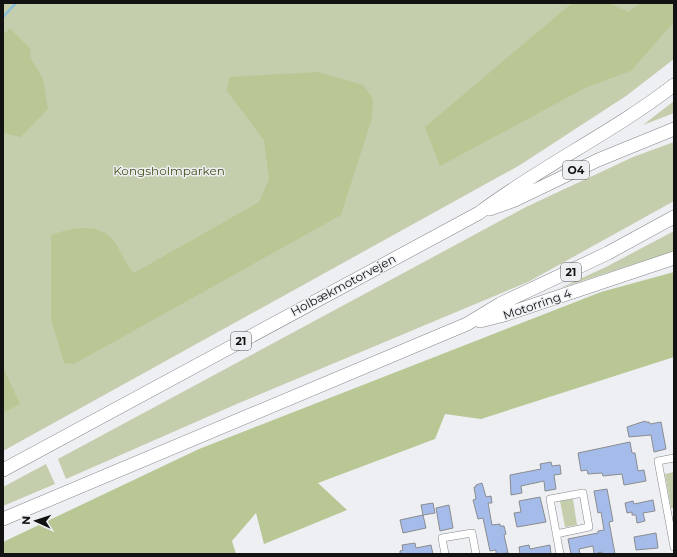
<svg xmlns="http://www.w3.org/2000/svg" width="677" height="557" viewBox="0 0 677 557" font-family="Montserrat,sans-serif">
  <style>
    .green { fill: #c4ceac }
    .forest { fill: #b9c795 }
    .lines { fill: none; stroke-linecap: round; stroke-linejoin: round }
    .stream { stroke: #8bbfde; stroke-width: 2.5 }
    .building { fill: #a5bcea; stroke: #8a8c8f }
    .minor-casing { stroke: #848689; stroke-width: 8 }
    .motorway-casing { stroke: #848689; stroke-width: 14 }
    .minor { stroke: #fff; stroke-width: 7 }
    .motorway { stroke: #fff; stroke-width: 13 }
    .labels { text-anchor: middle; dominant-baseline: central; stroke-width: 3; stroke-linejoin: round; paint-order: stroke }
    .shield { fill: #edeff3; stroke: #545456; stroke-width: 1 }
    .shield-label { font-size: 11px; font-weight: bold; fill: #121213 }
    .park-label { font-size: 12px; fill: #435018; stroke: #edeff3 }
    .street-label { font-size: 12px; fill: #121213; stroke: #edeff3 }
  </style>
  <rect width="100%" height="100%" fill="#edeff3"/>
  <path class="green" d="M3 3H674V59L626 96 520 165 3 451Z
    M674 101V113L643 125Z
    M674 142V201L528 282 239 403 66 479 58 459 526 207 633 157Z
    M674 231V251L560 288 606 267Z
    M46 464 55 484 3 506V487Z
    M674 472V508H671L665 474Z
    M573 499 577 525 565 527 560 501Z"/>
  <path class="forest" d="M572 3H609L628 12 641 3H674V22L631 71 587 87 440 166 425 127Z
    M10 28 31 49 30 57 43 79 48 109 21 137 3 133V35Z
    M318 72 363 85 373 99 372 118 341 215 74 364 64 363 51 319V235C70 228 98 222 112 239 121 250 124 263 134 273L259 202 269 179 264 140 227 91 229 77Z
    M674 272V357L481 419 445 414 435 439 318 483 347 510 264 544 256 513 232 541 236 554H3V542L199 449 601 292Z
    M3 367 20 404 3 413Z"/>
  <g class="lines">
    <path class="stream" d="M3 17 16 3"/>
  </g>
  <path class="building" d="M645 421V422H649L650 424 661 422 666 449 654 452 651 435 629 437 627 427Z
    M630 442 632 453H635L638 471 644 470 646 481 624 485 622 474 603 476 602 473 588 474 587 470 581 471 578 453Z
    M551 462 552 466 560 465 561 474 554 475 556 489 545 491 544 481 521 486 522 493 511 495 510 475 541 469 540 464Z
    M482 483 486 497 491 496 492 503H488L492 525 500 524V526H504L506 534 504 535 508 553 496 554V550L490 551 483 518 478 519 473 500 476 499 474 487H476V485Z
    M607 489 613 521 609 522 615 554H602V552L594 554 593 546 579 549 580 554H571L568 539 598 533V531L604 530 601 512 598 513 594 491Z
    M540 497 546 522 517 527 514 513 521 512 519 501Z
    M653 500 655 511 643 513 645 521 637 523 636 515H632V512L627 513 625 503 633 501 634 504Z
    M433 503 435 513 423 515 421 505Z
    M449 505 453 528 440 531 436 508Z
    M423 515 426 528 403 533 400 520Z
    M656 533 658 548 636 550 634 537Z
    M415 543 416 548 431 545 433 554H400V551L403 550 402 545Z
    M529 545 530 549 550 545 551 554H520L519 547Z"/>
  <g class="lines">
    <g class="minor-casing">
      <path id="minor" d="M674 458 658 461 674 547
        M556 534 589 527 583 493 550 499 560 554
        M445 554 442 538 472 533 476 554"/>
    </g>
    <g class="motorway-casing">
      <path id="motorway" d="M490 209 515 200 598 160 674 129
        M480 321 504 315 674 258
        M3 470 479 213C541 166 612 133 674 85
        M3 519 467 324 500 304 608 253 674 217"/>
    </g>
    <use href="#minor" class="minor"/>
    <use href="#motorway" class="motorway"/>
  </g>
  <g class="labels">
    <g class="shield">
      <rect x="563" y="161" width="26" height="18" rx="3"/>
      <rect x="561" y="263" width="20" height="18" rx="3"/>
      <rect x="231" y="332" width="20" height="18" rx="3"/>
    </g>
    <g class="shield-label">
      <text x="576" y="170">O4</text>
      <text x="571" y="272">21</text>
      <text x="241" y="341">21</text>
    </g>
    <g class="park-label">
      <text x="169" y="170">Kongsholmparken</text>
    </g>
    <g class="street-label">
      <text transform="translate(343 285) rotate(-28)">Holbækmotorvejen</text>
      <text transform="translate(537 304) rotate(-19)">Motorring 4</text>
    </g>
  </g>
  <rect width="677" height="557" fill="none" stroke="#121213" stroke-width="8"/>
  <g transform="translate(36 521) rotate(273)" stroke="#edeff3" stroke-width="3" paint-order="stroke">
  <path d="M0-3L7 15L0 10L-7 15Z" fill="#121213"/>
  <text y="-6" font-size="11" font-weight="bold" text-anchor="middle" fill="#121213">N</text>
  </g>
</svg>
